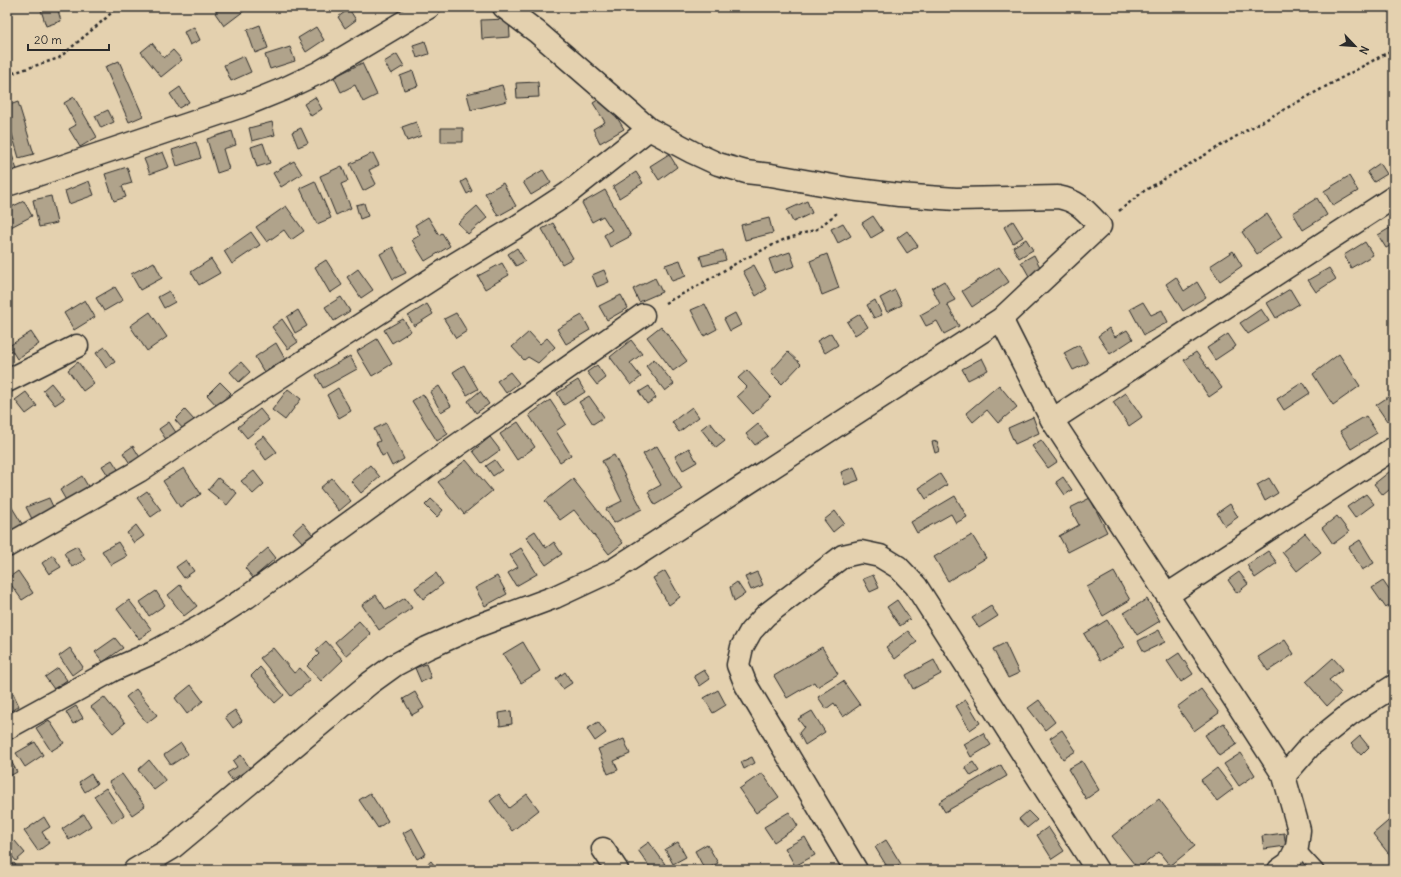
<svg xmlns="http://www.w3.org/2000/svg" width="1401" height="877" viewBox="0 0 1401 877" font-family="Delius,sans-serif">
  <style>
    .building { fill: #b0a38b; stroke: #2b2b2b }
    .lines { fill: none; stroke-linecap: round; stroke-linejoin: round }
    .lane-casing { stroke: #2b2b2b; stroke-width: 14 }
    .street-casing { stroke: #2b2b2b; stroke-width: 25 }
    .path { stroke: #2b2b2b; stroke-width: 2.5; stroke-dasharray: 3 3; stroke-linecap: butt }
    .lane { stroke: #e4d1af; stroke-width: 11 }
    .street { stroke: #e4d1af; stroke-width: 22 }
  </style>
  <rect width="100%" height="100%" fill="#e4d1af"/>
  <filter id="ink" filterUnits="userSpaceOnUse"><feTurbulence type="fractalNoise" baseFrequency=".025" numOctaves="2"/><feDisplacementMap in="SourceGraphic" scale="8" xChannelSelector="R" yChannelSelector="G"/><feConvolveMatrix kernelMatrix="1 2 1 2 8 2 1 2 1" color-interpolation-filters="sRGB"/></filter>
  <g filter="url(#ink)">
    <path class="building" d="M40 7H57L61 21 46 26Z
      M222 7H249L224 26 215 13Z
      M349 9 356 20 345 28 338 17Z
      M509 19 510 37 482 39 481 20Z
      M260 25 268 48 255 53 247 30Z
      M194 27 200 40 190 45 184 32Z
      M316 27 324 40 306 52 298 38Z
      M425 41 429 54 417 58 413 45Z
      M152 43 164 58 173 50 182 60 161 77 141 52Z
      M290 47 295 61 270 69 265 55Z
      M397 54 404 66 391 74 384 62Z
      M244 56 251 72 231 81 224 65Z
      M119 61 143 116 129 122 105 67Z
      M362 63 377 95 363 102 355 85 341 92 334 77Z
      M413 71 418 86 404 90 400 76Z
      M538 82 539 97 517 98 516 83Z
      M502 85 507 101 471 110 467 94Z
      M180 87 189 102 179 108 170 94Z
      M604 96 624 129 600 143 593 129 605 122 593 103Z
      M74 97 97 137 80 147 69 129 76 125 64 103Z
      M315 97 322 109 311 116 304 104Z
      M18 102 34 154 19 158 7 117V106Z
      M108 110 114 122 101 128 95 116Z
      M272 122 275 135 252 141 249 128Z
      M416 122 421 136 407 141 402 127Z
      M301 128 308 143 298 147 292 132Z
      M441 128H463V142H441Z
      M232 131 236 145 223 149 229 169 217 173 207 139Z
      M7 140 17 170 7 173Z
      M196 142 201 158 177 166 172 150Z
      M263 143 270 163 257 167 251 147Z
      M163 152 169 167 150 174 144 159Z
      M373 153 379 165 369 170 376 184 363 191 350 164Z
      M669 154 677 167 659 180 650 166Z
      M294 161 302 174 281 187 273 173Z
      M1380 163 1387 174 1374 182 1367 172Z
      M342 166 348 181 341 184 351 208 336 215 320 176Z
      M127 167 132 183 122 186 126 197 114 201 105 174Z
      M543 170 551 183 531 195 523 182Z
      M636 172 643 183 619 198 613 187Z
      M1349 176 1358 191 1333 206 1324 191Z
      M466 179 472 191 467 194 461 182Z
      M89 181 94 195 69 204 65 191Z
      M315 181 331 218 317 224 300 188Z
      M503 183 516 206 498 216 485 193Z
      M605 190 631 236 610 247 604 235 612 230 603 216 592 222 582 203Z
      M51 196 57 223 39 227 33 200Z
      M1317 198 1327 215 1303 230 1293 213Z
      M24 201 32 216 7 229V209Z
      M807 201 812 213 793 222 787 210Z
      M364 203 368 216 360 219 356 205Z
      M286 206 304 231 291 240 284 230 267 242 256 227Z
      M477 206 487 218 468 234 458 223Z
      M1267 214 1282 237 1257 254 1242 232Z
      M873 216 883 231 871 238 862 223Z
      M428 217 439 235 442 233 450 246 425 261 412 240 420 235 415 225Z
      M769 218 773 233 745 240 741 225Z
      M1013 221 1023 237 1013 243 1004 227Z
      M553 223 573 258 562 264 542 229Z
      M843 223 851 236 838 243 831 229Z
      M1390 228 1394 235V244L1386 248 1378 235Z
      M907 231 918 246 907 253 897 238Z
      M251 232 260 245 232 264 224 251Z
      M1026 239 1033 250 1019 258 1013 247Z
      M1365 242 1373 255 1351 268 1344 255Z
      M393 247 406 273 393 279 380 254Z
      M517 248 525 261 516 266 508 254Z
      M723 250 726 260 703 266 700 256Z
      M1233 251 1242 266 1220 281 1210 266Z
      M790 252 795 266 774 273 769 259Z
      M827 254 839 288 822 295 810 261Z
      M1034 255 1041 269 1029 276 1021 262Z
      M211 259 220 273 199 285 191 272Z
      M326 260 342 285 330 293 315 267Z
      M680 260 686 276 672 281 665 265Z
      M154 262 162 278 140 290 131 274Z
      M502 263 509 275 485 289 478 276Z
      M754 265 767 289 756 296 743 271Z
      M999 267 1009 282 972 307 962 291Z
      M1329 268 1336 279 1316 292 1308 280Z
      M358 269 373 290 361 298 347 277Z
      M604 270 609 282 597 287 592 275Z
      M1176 277 1184 291 1197 282 1206 297 1183 311 1166 284Z
      M655 278 662 292 639 302 633 289Z
      M944 281 955 300 947 304 959 326 944 334 937 321 926 326 920 315 940 304 932 288Z
      M115 287 123 300 104 311 96 298Z
      M1290 289 1299 304 1276 318 1267 303Z
      M895 290 902 305 887 312 880 298Z
      M169 291 175 302 164 308 158 297Z
      M621 295 628 308 607 320 599 306Z
      M341 297 350 311 334 321 325 307Z
      M85 300 95 317 74 330 64 313Z
      M875 300 882 315 874 318 867 305Z
      M1143 302 1151 315 1162 310 1168 322 1144 335 1130 309Z
      M427 304 433 314 414 326 408 316Z
      M705 304 717 329 704 336 691 310Z
      M1261 309 1269 321 1248 334 1240 323Z
      M298 310 307 326 295 333 287 317Z
      M150 312 167 337 147 351 130 326Z
      M456 313 467 331 456 338 444 319Z
      M735 313 741 325 730 331 724 319Z
      M860 314 868 327 855 335 847 322Z
      M582 315 590 330 566 344 557 329Z
      M282 319 298 342 288 349 272 327Z
      M403 319 411 331 392 343 384 330Z
      M661 326 687 361 673 371 647 337Z
      M1109 328 1115 337 1127 330 1133 339 1110 354 1098 336Z
      M31 332 39 344 17 359 9 346Z
      M529 332 540 344 547 338 555 347 538 363 528 357 524 360 512 347Z
      M831 333 838 345 825 353 817 341Z
      M1228 334 1236 346 1215 360 1207 348Z
      M377 339 392 364 372 376 357 351Z
      M631 340 642 354 630 363 641 377 631 385 610 357Z
      M276 343 285 359 264 372 255 357Z
      M1079 345 1088 363 1073 370 1064 353Z
      M105 347 115 362 106 368 96 353Z
      M788 352 801 364 782 384 770 372Z
      M1196 352 1222 388 1209 397 1184 360Z
      M1339 354 1360 386 1333 405 1313 374Z
      M350 356 357 369 323 388 316 375Z
      M982 358 988 370 968 380 962 369Z
      M654 359 674 384 665 391 646 366Z
      M78 362 94 383 83 391 68 370Z
      M241 362 250 372 239 382 230 372Z
      M464 365 478 389 467 395 453 372Z
      M597 365 606 378 597 385 587 372Z
      M747 370 771 397 753 414 737 396 747 387 738 378Z
      M510 372 519 383 506 393 497 381Z
      M578 380 585 392 564 405 557 393Z
      M220 382 231 393 217 406 207 395Z
      M1303 382 1310 393 1284 410 1277 399Z
      M51 383 64 399 55 405 43 390Z
      M999 385 1017 407 998 423 987 410 973 422 966 413Z
      M439 386 451 406 441 412 430 392Z
      M649 386 656 398 647 404 639 392Z
      M338 388 351 411 339 418 327 395Z
      M288 389 301 399 285 420 272 410Z
      M480 391 489 404 476 413 468 401Z
      M26 392 37 406 26 414 15 400Z
      M1126 393 1142 417 1129 426 1113 402Z
      M1394 393V416L1387 421 1376 405Z
      M423 394 448 434 437 441 412 401Z
      M589 396 604 417 593 424 579 402Z
      M550 400 566 424 556 431 571 455 560 462 529 415Z
      M692 407 699 417 679 432 672 422Z
      M260 409 269 420 247 438 238 427Z
      M185 410 194 420 184 430 175 420Z
      M1366 416 1377 433 1351 449 1340 431Z
      M1033 417 1039 433 1015 444 1008 428Z
      M169 422 177 434 167 441 159 429Z
      M518 422 535 447 517 460 500 434Z
      M710 422 725 441 716 448 701 429Z
      M386 423 404 459 392 466 386 454 382 456 376 443 380 441 374 429Z
      M758 424 768 436 755 445 746 434Z
      M264 436 277 452 266 460 254 443Z
      M490 437 500 450 482 463 473 451Z
      M1041 440 1057 462 1048 468 1032 446Z
      M937 441 940 451 935 453 932 442Z
      M133 446 141 459 131 465 123 453Z
      M657 446 682 489 655 505 648 492 661 485 643 454Z
      M689 448 697 462 683 470 675 456Z
      M614 455 642 509 614 523 606 509 622 501 602 461Z
      M112 460 121 474 111 480 102 466Z
      M466 460 492 491 464 514 438 482Z
      M495 460 502 470 493 476 486 466Z
      M370 465 380 477 361 493 351 481Z
      M854 467 859 480 845 485 841 472Z
      M184 468 201 494 180 507 163 481Z
      M1394 468V486L1383 495 1374 484Z
      M254 471 264 484 253 494 241 481Z
      M940 474 947 485 926 499 919 488Z
      M82 476 89 488 67 502 60 490Z
      M1063 477 1072 490 1065 495 1056 482Z
      M218 478 237 493 227 505 208 490Z
      M332 478 351 501 339 511 320 488Z
      M1269 478 1278 493 1265 501 1257 485Z
      M573 479 623 543 609 554 574 510 560 520 545 501Z
      M147 491 161 510 151 517 137 498Z
      M1366 494 1374 504 1355 518 1347 507Z
      M955 496 967 517 956 523 951 514 917 533 911 522Z
      M49 498 55 511 33 521 26 507Z
      M1090 498 1107 532 1068 552 1059 536 1079 525 1070 508Z
      M431 499 443 510 437 517 425 505Z
      M7 501H8L24 527 13 533 7 522Z
      M1230 504 1238 517 1225 526 1217 513Z
      M835 511 844 523 833 532 824 520Z
      M1337 516 1349 532 1333 544 1322 528Z
      M303 523 313 535 303 543 293 532Z
      M136 525 144 536 134 543 127 533Z
      M535 531 546 548 554 542 562 554 546 565 526 537Z
      M1305 533 1321 552 1297 571 1282 552Z
      M972 535 986 558 948 581 934 557Z
      M1360 540 1374 563 1362 570 1349 547Z
      M118 542 127 556 111 565 102 551Z
      M77 546 85 560 72 567 64 553Z
      M268 548 276 558 253 578 245 568Z
      M521 548 537 574 516 586 508 573 518 567 510 555Z
      M1268 551 1277 563 1255 578 1247 565Z
      M53 555 61 567 49 574 42 563Z
      M186 560 194 571 184 578 176 567Z
      M18 571 33 593 22 600 7 579Z
      M665 571 680 597 669 605 653 578Z
      M757 572 763 585 751 590 745 577Z
      M1114 572 1130 600 1103 616 1087 587Z
      M1239 572 1248 584 1237 593 1228 580Z
      M436 573 443 584 423 599 415 588Z
      M873 575 879 588 870 592 863 579Z
      M497 576 507 594 485 606 475 588Z
      M1383 581 1394 597V602L1386 608 1372 588Z
      M737 582 745 594 734 601 730 587Z
      M180 585 197 606 184 616 168 595Z
      M156 591 165 605 149 616 140 602Z
      M376 595 386 610 405 598 412 608 379 630 362 605Z
      M1147 599 1160 621 1137 635 1124 613Z
      M129 600 152 630 139 639 117 609Z
      M897 600 910 619 900 626 887 607Z
      M991 606 998 616 979 628 972 618Z
      M1107 620 1124 647 1100 661 1084 634Z
      M359 621 371 634 346 656 335 642Z
      M1159 630 1165 642 1144 652 1138 641Z
      M908 631 917 642 895 659 886 647Z
      M115 638 123 648 103 662 95 652Z
      M1285 640 1294 654 1268 671 1258 657Z
      M326 641 343 660 321 681 307 666 319 654 316 650Z
      M523 642 540 671 521 683 503 654Z
      M1005 643 1019 673 1008 678 993 649Z
      M822 647 838 674 817 687 814 682 787 698 774 676Z
      M70 648 83 667 72 675 59 656Z
      M273 648 294 673 300 668 310 680 291 696 260 658Z
      M1179 653 1193 674 1181 682 1167 661Z
      M1333 658 1343 669 1329 680 1341 693 1327 706 1306 682Z
      M934 660 941 674 913 689 906 675Z
      M426 664 431 678 421 682 415 668Z
      M260 667 284 695 275 703 251 676Z
      M58 668 67 680 54 689 45 677Z
      M704 670 710 679 700 686 694 676Z
      M565 672 572 683 563 689 556 679Z
      M843 681 860 705 843 717 834 703 826 709 818 697Z
      M191 685 203 701 187 714 175 698Z
      M136 689 157 715 147 723 126 697Z
      M1201 689 1219 713 1194 731 1177 707Z
      M718 690 726 705 713 713 704 698Z
      M415 692 424 708 412 715 403 699Z
      M13 693 19 706 9 712 7 708V696Z
      M104 697 125 723 113 733 91 707Z
      M966 700 980 723 970 730 956 706Z
      M1039 700 1055 722 1045 730 1028 708Z
      M76 706 83 718 73 724 66 712Z
      M235 710 242 721 233 728 225 717Z
      M511 711 512 724 500 726 499 713Z
      M812 711 825 732 805 745 799 733 804 727 798 719Z
      M49 720 64 743 51 751 36 728Z
      M598 722 606 733 595 741 587 729Z
      M1224 723 1237 744 1219 756 1205 735Z
      M1062 730 1076 751 1063 759 1050 738Z
      M983 733 991 745 971 757 964 744Z
      M1360 736 1369 747 1361 755 1351 744Z
      M624 739 630 754 614 761 618 770 608 774 598 749Z
      M35 742 43 755 25 767 16 753Z
      M181 743 188 754 171 765 164 755Z
      M1241 753 1255 775 1239 786 1224 764Z
      M241 755 250 768 232 780 227 773 237 767 233 761Z
      M752 757 755 763 744 769 741 762Z
      M10 759 17 772 8 777 7 775V761Z
      M149 760 166 781 154 790 138 770Z
      M1082 761 1099 790 1086 799 1068 769Z
      M973 762 979 771 971 776 965 767Z
      M1001 765 1007 776 945 812 939 802Z
      M1217 768 1233 789 1217 801 1201 780Z
      M762 773 779 797 756 813 739 789Z
      M91 774 97 784 85 792 79 782Z
      M122 774 145 806 132 815 109 782Z
      M106 788 124 815 113 823 94 796Z
      M370 793 388 821 378 828 359 800Z
      M499 794 509 808 527 794 539 810 512 831 490 801Z
      M1159 799 1195 846 1170 866 1159 852 1138 869 1112 836Z
      M1028 811 1037 820 1027 828 1019 819Z
      M789 812 798 826 774 842 764 827Z
      M84 814 91 826 69 840 62 829Z
      M1394 816V856L1392 858 1373 834Z
      M44 817 50 827 42 832 49 843 38 851 24 831Z
      M1048 827 1064 851 1052 859 1037 835Z
      M412 828 426 854 417 859 403 833Z
      M1284 833 1286 846 1264 849 1262 836Z
      M805 837 815 855 795 866 785 848Z
      M886 840 901 864 891 870H889L875 847Z
      M15 841 25 853 16 861 7 850V848Z
      M649 842 665 864 657 870H652L638 850Z
      M678 842 686 857 673 864 665 849Z
      M707 844 718 863 705 870 695 851Z
      M431 861 438 870H422V869Z
      M14 863 20 870H7V868Z"/>
    <g class="lines">
      <g class="lane-casing">
        <path id="lane" d="M1297 847 1318 870"/>
      </g>
      <g class="street-casing">
        <path id="street" d="M7 185 242 106 284 89 318 73 429 7
          M1001 319 1052 420 1167 595 1284 776 1299 830 1297 847 1289 863 1279 870
          M7 381 77 346
          M1052 420 1394 197
          M7 546 139 471 252 395 455 264 518 226 567 194 649 129
          M1167 595 1394 448
          M7 728 113 670 154 652 200 627 247 597 429 465 643 315
          M1284 776 1310 746 1350 714 1394 686
          M603 849 617 870
          M135 870 172 848 370 683 395 665 427 648 477 626 555 597 615 569 1001 319 1100 226C1086 211 1079 201 1058 197L956 199 899 195 850 189 771 175 746 172 718 164 692 152 649 129 537 32 504 7
          M856 870 746 685 738 665 742 647 751 631 766 615 843 556 861 552 880 556 898 567 916 586 1097 870"/>
      </g>
      <path class="path" d="M7 75 59 58 106 18 117 7
        M1119 211 1144 191 1247 130 1394 49
        M665 303 696 287 740 261 783 240 817 229 837 213"/>
      <use href="#lane" class="lane"/>
      <use href="#street" class="street"/>
    </g>
  </g>
  <rect width="1401" height="877" fill="none" stroke="#e4d1af" stroke-width="24"/>
  <rect x="12" y="12" width="1377" height="853" fill="none" stroke="#2b2b2b" stroke-width="1.5" filter="url(#ink)"/>
  <g transform="translate(1355 46) rotate(115)" stroke="#e4d1af" stroke-width="3" paint-order="stroke">
  <path d="M0-3L7 15L0 10L-7 15Z" fill="#2b2b2b"/>
  <text y="-6" font-size="11" font-weight="bold" text-anchor="middle" fill="#2b2b2b">N</text>
  </g>
  <path d="M28 44v6h81v-6" fill="none" stroke="#2b2b2b" stroke-width="2"/>
  <text x="34" y="44" font-size="12" fill="#2b2b2b" stroke="#e4d1af" stroke-width="3" paint-order="stroke">20 m</text>
</svg>
